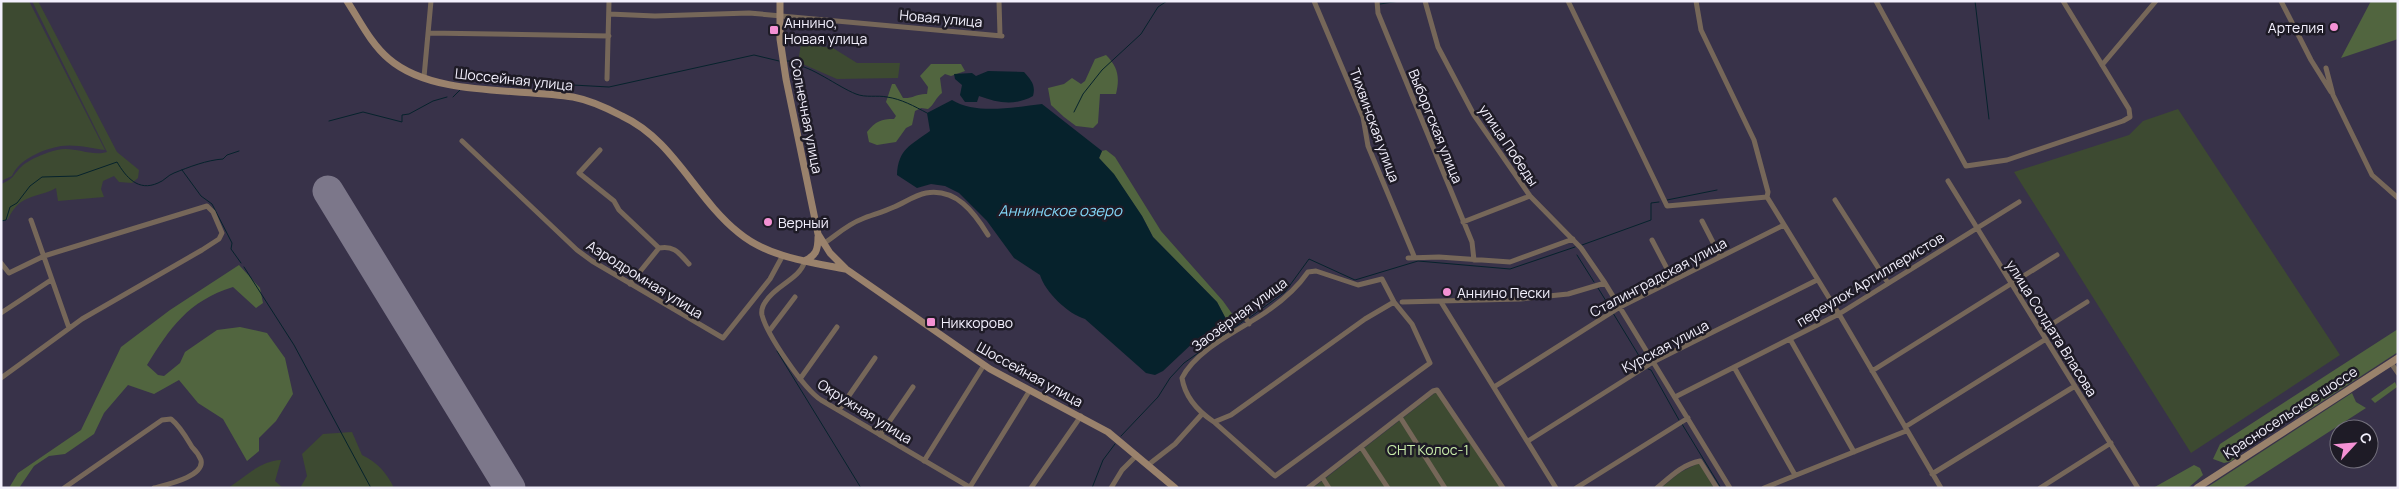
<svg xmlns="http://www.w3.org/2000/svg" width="2399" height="489" viewBox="0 0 2399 489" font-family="Manrope,sans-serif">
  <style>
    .green { fill: #3d4a31 }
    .forest { fill: #51653f }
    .water { fill: #06222c }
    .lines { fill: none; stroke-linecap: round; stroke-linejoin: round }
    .stream { stroke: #06222c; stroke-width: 1 }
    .runway { stroke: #7c778a; stroke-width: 31 }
    .street { stroke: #766759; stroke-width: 5 }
    .secondary { stroke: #9a826c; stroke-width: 7 }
    .poi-dot { fill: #f491d4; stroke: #1e1b26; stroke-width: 2 }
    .labels { text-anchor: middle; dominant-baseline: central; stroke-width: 5; stroke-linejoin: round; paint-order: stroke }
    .street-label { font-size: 14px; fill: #f3f0fd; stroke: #1e1b26 }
    .poi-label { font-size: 14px; fill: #f3f0fd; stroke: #1e1b26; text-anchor: start }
    .park-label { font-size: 14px; fill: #c9ecaa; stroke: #1e1b26 }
    .water-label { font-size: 15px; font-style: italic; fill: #82d6f7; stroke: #1e1b26 }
  </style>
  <rect width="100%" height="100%" fill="#383249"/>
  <path class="green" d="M1 1H29L105 150C92 148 75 144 61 146 44 149 19 159 12 176L1 181Z
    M32 1H38L117 152 139 170 138 178 132 183 119 182 114 176 103 181 101 189 104 197 58 201 56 188C36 199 20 193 8 219L1 222V184C15 178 12 176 21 167 28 160 47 152 57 150 74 146 91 157 107 152Z
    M801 44 833 48 857 63H900L898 78 837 79 798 62Z
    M2178 109 2340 355 2191 453 2014 172 2129 135 2143 121Z
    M1438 392 1501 488H1313L1435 393Z
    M352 432 362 455C378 463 386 472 394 488H300L307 476 302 454 323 434Z
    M281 460 275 481 283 488H228C246 477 259 461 281 460Z
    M1699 463 1714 488H1661L1679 473Z"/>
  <path class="forest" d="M2371 1H2398V39L2341 58Z
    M1106 55C1118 67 1120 77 1116 94H1100L1098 123 1093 128 1076 126 1064 117 1051 105 1048 88 1064 84 1072 78 1081 84 1085 81 1095 59Z
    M931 64H961L965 71 951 76 945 74 940 78 942 93C936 97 934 105 928 109L921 108 915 111 912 125 906 128 896 142 877 145 869 142 867 132C876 121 881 119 894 119L896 116 886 102 892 84H895L903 98C912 99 918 93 927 94L928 87 920 76Z
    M1106 150 1115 157 1161 231 1223 301 1233 315 1231 318 1225 317 1217 302 1153 237 1142 216 1114 175 1099 158 1102 151Z
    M239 265 260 288 263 303 256 308 233 287C188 301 170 328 147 365L158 375 164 376 180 363 185 352 217 330 240 327 267 333 285 358 293 394 276 421 259 438V451L247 461 223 419 198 403 179 380 154 394 128 385 104 413 94 434 65 454 49 456 34 466 19 488H9L18 473 81 430 121 347 170 310Z
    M2398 329V352L2306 412 2259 434 2243 448 2232 461 2224 463 2213 459 2220 444Z
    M2395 382 2397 387 2375 403 2371 399Z
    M2352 393 2356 402 2366 408 2242 488H2206Z
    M2194 465 2200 468 2203 475 2188 488H2153Z"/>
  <path class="water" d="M988 71 1024 72C1031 80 1036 85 1033 96 1015 106 998 103 979 96L977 102H965L960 95 962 85 955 79 954 74 972 73 976 76Z
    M952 100C976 115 1015 107 1042 104L1102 151 1099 158 1114 174 1142 216 1153 237 1217 302 1225 317V320L1196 340 1163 371 1155 375 1146 373 1085 319C1068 314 1045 292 1040 275L1014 258 987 221 959 193 945 186 931 184 917 188 897 175C898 149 911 145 930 131L927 113Z"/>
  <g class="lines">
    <path class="stream" d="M1975 1 1989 119
      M1380 4 1400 1
      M787 61H792L794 65C810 65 838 87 856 94 866 98 877 95 887 97 901 99 914 106 927 113
      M463 81 464 79 609 87 754 55 779 61
      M453 97 460 90
      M1074 112 1083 94 1102 70 1141 34 1158 7 1167 1
      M329 121 363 112 402 122V115L409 114 433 101 447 97
      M182 170 201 196 212 204 232 243 231 249 241 263
      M1667 200 1717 190
      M1 221 6 220 10 207 17 203 30 186 42 177 77 176 117 162C126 177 138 192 158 183 164 181 168 175 174 173 189 167 207 160 223 159L227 155 239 151
      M1582 245 1651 220V203L1659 202
      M1577 255 1594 282
      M244 267 294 345 371 488
      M1598 288 1611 309
      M1613 313 1644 364
      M1249 318 1285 292 1309 259 1355 280 1418 261 1510 269 1575 247
      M777 351 861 488
      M1648 369 1651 370 1679 420
      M1682 424 1721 488
      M1121 436 1158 397 1170 378 1184 363 1245 320
      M1092 488 1103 460 1115 444"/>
    <path class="runway" d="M328 191 510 488"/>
    <path class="street" d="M999 1 1000 35
      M1314 1 1363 117 1368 146 1414 256
      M1377 1 1378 13 1472 242 1474 260
      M1425 1 1438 47 1474 115 1530 196 1581 248 1605 283 1730 488
      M1568 1 1667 206 1767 197
      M1696 1 1701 30 1754 140 1768 192 1767 197
      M1876 1 1966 166 2007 160 2123 121 2130 117 2129 109 2063 1
      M2281 1 2311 60 2331 92
      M609 14 655 16 749 13 1002 36
      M428 33 609 36
      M2102 65 2156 1
      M2326 68 2333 95 2372 175 2398 198
      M424 77 431 1
      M607 79 609 1
      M462 141 577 250 592 261 723 338 770 279 783 255
      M600 150 579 173 614 201 619 210 659 248C674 245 679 253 689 264
      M1948 181 2138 488
      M1767 197 1839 314 1941 488
      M1835 200 1888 283
      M31 220 69 328
      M1702 221 1720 256
      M1463 222 1530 196
      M1652 240 1673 280
      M823 244C835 236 848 224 862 219 872 215 883 212 894 207 904 203 915 195 926 193 956 188 974 212 988 235
      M1408 258 1439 257 1510 262 1573 239
      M805 261C799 280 777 284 766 301 763 305 761 310 762 315 767 335 804 389 821 400L971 488
      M1 263 9 273 44 256 207 206 213 212 222 233 219 239 202 250 82 319 1 378
      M630 284 659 248
      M1402 302 1520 299 1568 294 1605 283
      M1441 302 1556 488
      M1 313 51 280
      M1245 316 1249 324
      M770 330 795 297
      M2041 331 2087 302
      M1790 339 1854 452
      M2391 363 2398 373
      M1734 367 1795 475
      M1872 371 2057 255
      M800 379 837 327
      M1494 387 1620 307 1784 225
      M1675 397 1839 314 2019 202
      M839 410 875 358
      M1400 417 1445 488
      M1214 422 1275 476 1430 363 1412 324 1394 302 1382 279 1358 285 1316 271 1308 272C1297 288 1282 301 1266 312 1240 330 1196 349 1182 378 1185 397 1199 412 1214 422L1231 415 1365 319 1394 302
      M1905 427 2046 339
      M880 435 913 387
      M1528 441 1653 362 1817 280
      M1361 447 1388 488
      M924 461 984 365
      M1148 465 1175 444 1202 414
      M1932 474 2075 386
      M1322 477 1329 488
      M970 487 1030 390
      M64 488 162 420 171 419C180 426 186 437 192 447 195 450 199 455 201 460 205 477 164 485 154 488
      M1031 488 1081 416
      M1111 488 1122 470 1137 455
      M1308 488 1433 391 1437 390 1503 488
      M1576 488 1688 418
      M1657 488C1670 477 1683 464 1700 461L1717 488
      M1764 488 1906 431
      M2040 488 2111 443"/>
    <path class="secondary" d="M347 1C360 21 371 44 389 59 433 97 519 88 573 97 589 100 607 108 622 116 674 140 695 198 739 233 768 257 809 262 845 269
      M780 1V39L786 79 818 234 830 253 846 269 990 369 1108 432 1175 488
      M804 261C816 256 818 250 818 237
      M2197 488 2398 358"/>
  </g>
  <g class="poi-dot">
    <circle cx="2334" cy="27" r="5"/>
    <rect x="769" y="25" width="10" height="10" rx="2.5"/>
    <circle cx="768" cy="222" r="5"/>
    <circle cx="1447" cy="292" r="5"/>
    <rect x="926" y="317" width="10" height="10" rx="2.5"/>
  </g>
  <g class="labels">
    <g class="street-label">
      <text transform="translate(941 18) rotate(5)">Новая улица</text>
      <text transform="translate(514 79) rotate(6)">Шоссейная улица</text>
      <text transform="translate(807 116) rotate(79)">Солнечная улица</text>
      <text transform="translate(1375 125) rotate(70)">Тихвинская улица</text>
      <text transform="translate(1436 126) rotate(68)">Выборгская улица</text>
      <text transform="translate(1509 145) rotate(56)">улица Победы</text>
      <text transform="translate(1658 277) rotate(-28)">Сталинградская улица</text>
      <text transform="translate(645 279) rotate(32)">Аэродромная улица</text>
      <text transform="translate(1870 279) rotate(-31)">переулок Артиллеристов</text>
      <text transform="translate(1239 314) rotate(-36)">Заозёрная улица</text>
      <text transform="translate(2052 328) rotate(58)">улица Солдата Власова</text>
      <text transform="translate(1665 346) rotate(-28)">Курская улица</text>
      <text transform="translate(1030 374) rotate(29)">Шоссейная улица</text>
      <text transform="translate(865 411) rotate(32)">Окружная улица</text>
      <text transform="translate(2290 412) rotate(-33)">Красносельское шоссе</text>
    </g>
    <g class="poi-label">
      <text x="784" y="22">Аннино,<tspan x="784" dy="16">Новая улица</tspan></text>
      <text x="2324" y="27" text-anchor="end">Артелия</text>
      <text x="778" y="222">Верный</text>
      <text x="1457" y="292">Аннино Пески</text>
      <text x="941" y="322">Никкорово</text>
    </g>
    <g class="park-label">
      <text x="1428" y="449">СНТ Колос-1</text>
    </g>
    <g class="water-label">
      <text x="1060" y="210">Аннинское озеро</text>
    </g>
  </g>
  <rect width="2399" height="489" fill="none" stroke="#f3f0fd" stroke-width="5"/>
  <g transform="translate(2354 444) rotate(64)"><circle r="24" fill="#1e1b26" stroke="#73707c"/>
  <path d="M0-4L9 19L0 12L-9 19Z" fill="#f491d4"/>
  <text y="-8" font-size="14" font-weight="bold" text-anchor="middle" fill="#f3f0fd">С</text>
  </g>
</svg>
